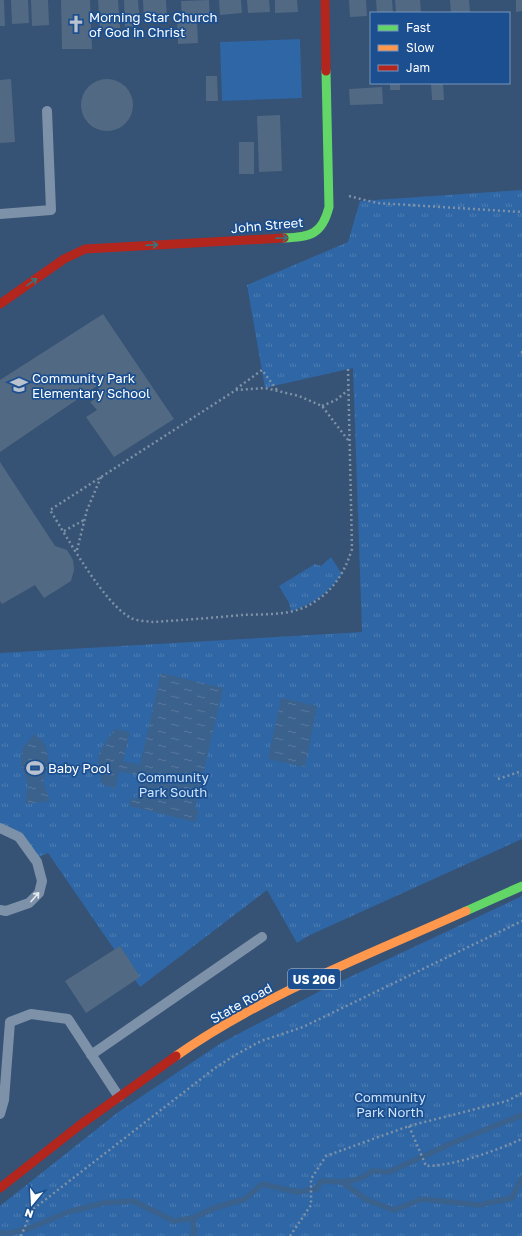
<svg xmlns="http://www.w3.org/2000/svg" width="522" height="1236" viewBox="0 0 522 1236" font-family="'Golos Text',sans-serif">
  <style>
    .green { fill: #2f66a5 }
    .park { fill: url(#park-tufts) }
    .water { fill: url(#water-ripples) }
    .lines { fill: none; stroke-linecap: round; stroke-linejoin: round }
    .stream { stroke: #3b618d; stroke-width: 5.5 }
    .building { fill: #526984 }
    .path { stroke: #7d92a8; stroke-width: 2.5; stroke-dasharray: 2 3; stroke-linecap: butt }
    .lane { stroke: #7d92a8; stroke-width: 10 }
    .fast { stroke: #63d668; stroke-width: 9 }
    .slow { stroke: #ff974d; stroke-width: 9 }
    .jam { stroke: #b3261e; stroke-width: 9 }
    .oneway { stroke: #317883 }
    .oneway2 { stroke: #e5e9ee }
    .labels { text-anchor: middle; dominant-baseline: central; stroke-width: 3.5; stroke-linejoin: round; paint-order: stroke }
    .shield { fill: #1b4f8f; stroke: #bbcadd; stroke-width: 1 }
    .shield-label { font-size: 12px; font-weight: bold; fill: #fff }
    .poi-label { font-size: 13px; fill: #fff; stroke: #1b4f8f; text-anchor: start }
    .street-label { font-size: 13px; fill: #fff; stroke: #1b4f8f }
    .park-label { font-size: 13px; fill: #cfe3fa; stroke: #1b4f8f }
  </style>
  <defs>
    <pattern id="park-tufts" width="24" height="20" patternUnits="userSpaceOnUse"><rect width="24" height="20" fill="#2f66a5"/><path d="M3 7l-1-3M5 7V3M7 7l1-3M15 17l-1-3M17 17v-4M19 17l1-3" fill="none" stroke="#4e7db2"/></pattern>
    <pattern id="water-ripples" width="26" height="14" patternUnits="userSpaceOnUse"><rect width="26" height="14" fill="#3b618d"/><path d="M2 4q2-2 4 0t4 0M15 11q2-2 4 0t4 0" fill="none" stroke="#58799e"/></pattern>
  </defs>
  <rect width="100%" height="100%" fill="#365274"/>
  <path class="green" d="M300 39 302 98 222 101 220 42Z"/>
  <path class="park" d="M522 190V839L310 935 297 943 267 890 140 987 48 853 34 859 15 837 0 830V653L362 632 353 368 265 388 247 285 348 242 360 201Z
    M331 557 342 574C326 594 316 603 291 611L289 603 279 586 315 564 321 566Z
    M522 896V1236H0V1206L117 1113 221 1043 320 991Z"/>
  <path class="water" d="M161 673 223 688 195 809 199 811 195 822 129 806 131 798 136 800 141 776 119 771 115 789 102 784C95 754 97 754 115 729L130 732 123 761 140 765Z
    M281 698 317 706 305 767 268 759Z
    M34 734 45 744 49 761 43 782 50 801 25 804 28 784 21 766 22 749Z"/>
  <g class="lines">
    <path class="stream" d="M342 1182 367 1200 394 1210 422 1199 479 1205 512 1198 522 1178
      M0 1233H10L30 1228 68 1212 104 1203 133 1201 174 1221 193 1218 214 1208 245 1199 262 1184 297 1192 316 1189 321 1181C339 1182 357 1184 372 1171L389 1172 450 1144 522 1115
      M192 1236 194 1234 193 1218"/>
  </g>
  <path class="building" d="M0 0H4L5 26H0Z
    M11 0H28L29 23 12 24Z
    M31 0H48L49 25 32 26Z
    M61 0H90L92 49H62Z
    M98 0H118L120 28 100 29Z
    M124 0H138L140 26 125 27Z
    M143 0H166L167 20 144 21Z
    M209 0 210 21 197 22 198 43 178 44 177 21 182 20 181 1Z
    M219 0H241L242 13 220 15Z
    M247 0H269L270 12 248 13Z
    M275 0H297L298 12 275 13Z
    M349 0H366L367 16 350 17Z
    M376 0H392L393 13H377Z
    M395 0H420L421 13H396Z
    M450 0H469L470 13H451Z
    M516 0H522V11L516 12Z
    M206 76H217L218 101H206Z
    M11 79 15 142 0 143V80Z
    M81 105a26 26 0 1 1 52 0a26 26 0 1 1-52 0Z
    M390 83H400V90H390Z
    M431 83H443L444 100H432Z
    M382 87 383 104 350 105 349 89Z
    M280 115 282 171 259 172 257 116Z
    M239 142H254V174H239Z
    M103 314 174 419 114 457 86 417 97 410 90 402 102 395 97 386 0 452V380Z
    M0 462 55 546 67 550 73 560 74 570 71 581 44 598 35 585 2 604 0 601Z
    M120 946 140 977 86 1013 65 981Z"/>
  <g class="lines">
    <path class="path" d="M349 196 377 203 522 212
      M522 351V354
      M348 369 352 549C344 574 333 591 311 604 291 616 264 614 242 615 212 618 182 620 153 622 146 621 137 621 131 618 104 604 67 537 50 510L236 390 265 388 299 396 322 406 348 440
      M236 389 262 370 277 390
      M322 406 336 400 348 390
      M64 531 84 520
      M77 550 87 510 101 477
      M498 779 522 771
      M409 1126 426 1166C458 1165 492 1152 522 1139
      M21 1236 32 1210 215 1068 237 1054 261 1041 303 1027 522 921
      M290 1236 311 1205V1179L326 1156 409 1126 507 1101 522 1093"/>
    <path class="lane" d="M0 214 51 210 47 111
      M0 828 19 837 37 862 42 881 39 893 29 903 6 911 0 910
      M91 1055 262 937
      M0 1114 4 1100 10 1022 31 1014 68 1019 119 1097"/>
    <path class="fast" d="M284 238C310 237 322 235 329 207L326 71
      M466 911 522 886"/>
    <path class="slow" d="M176 1056C264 994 368 955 466 911"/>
    <path class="jam" d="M325 0 326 71
      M0 304 64 259 85 249 284 238
      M0 1188 80 1125 176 1056"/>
  </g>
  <defs><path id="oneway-shaft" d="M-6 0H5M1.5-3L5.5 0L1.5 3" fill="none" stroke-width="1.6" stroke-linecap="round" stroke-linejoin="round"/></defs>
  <g class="oneway">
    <use href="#oneway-shaft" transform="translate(282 238) rotate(-3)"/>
    <use href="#oneway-shaft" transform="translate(152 245) rotate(-3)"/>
    <use href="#oneway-shaft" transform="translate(32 282) rotate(-35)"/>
  </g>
  <use class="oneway2" href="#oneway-shaft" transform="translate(35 897) rotate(-49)"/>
  <defs>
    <g id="church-bare" transform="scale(1.38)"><path d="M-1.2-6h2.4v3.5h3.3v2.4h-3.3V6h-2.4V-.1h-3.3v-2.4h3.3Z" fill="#b9c2ce" stroke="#1b4f8f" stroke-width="2.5" paint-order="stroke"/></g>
    <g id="school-bare" transform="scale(1.38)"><path d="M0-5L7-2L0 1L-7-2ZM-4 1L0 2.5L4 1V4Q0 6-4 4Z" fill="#b9c2ce" stroke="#1b4f8f" stroke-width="2.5" paint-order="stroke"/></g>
    <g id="stadium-bare" transform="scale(1.38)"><path d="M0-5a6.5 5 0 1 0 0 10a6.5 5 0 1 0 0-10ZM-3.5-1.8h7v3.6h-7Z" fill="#b9c2ce" stroke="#1b4f8f" stroke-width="2.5" paint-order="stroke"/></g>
  </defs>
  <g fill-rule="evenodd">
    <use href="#church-bare" x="76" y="24"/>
    <use href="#school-bare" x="19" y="385"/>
    <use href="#stadium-bare" x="35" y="768"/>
  </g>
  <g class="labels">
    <rect class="shield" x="288" y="969" width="52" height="20" rx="3"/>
    <g class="shield-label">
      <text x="314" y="979">US 206</text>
    </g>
    <g class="poi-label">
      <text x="89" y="17">Morning Star Church<tspan x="89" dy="15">of God in Christ</tspan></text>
      <text x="32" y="378">Community Park<tspan x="32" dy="15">Elementary School</tspan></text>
      <text x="48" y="768">Baby Pool</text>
    </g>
    <g class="street-label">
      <text transform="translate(267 225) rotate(-5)">John Street</text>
      <text transform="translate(241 1003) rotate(-29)">State Road</text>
    </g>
    <g class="park-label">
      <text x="173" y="777">Community<tspan x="173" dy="15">Park South</tspan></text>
      <text x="390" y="1097">Community<tspan x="390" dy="15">Park North</tspan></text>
    </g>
  </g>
  <rect x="370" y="12" width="140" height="72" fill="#1b4f8f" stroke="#7695bc"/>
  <rect x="378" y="25" width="20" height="6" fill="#63d668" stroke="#7695bc"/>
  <text x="406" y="32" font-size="12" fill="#ffffff">Fast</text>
  <rect x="378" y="45" width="20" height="6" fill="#ff974d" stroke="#7695bc"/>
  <text x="406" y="52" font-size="12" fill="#ffffff">Slow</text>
  <rect x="378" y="65" width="20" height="6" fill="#b3261e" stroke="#7695bc"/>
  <text x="406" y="72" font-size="12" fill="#ffffff">Jam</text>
  <g transform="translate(32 1204) rotate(198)" stroke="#1b4f8f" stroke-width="3" paint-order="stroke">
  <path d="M0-3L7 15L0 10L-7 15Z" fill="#ffffff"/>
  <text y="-6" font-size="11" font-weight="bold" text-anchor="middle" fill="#ffffff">N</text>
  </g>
</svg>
